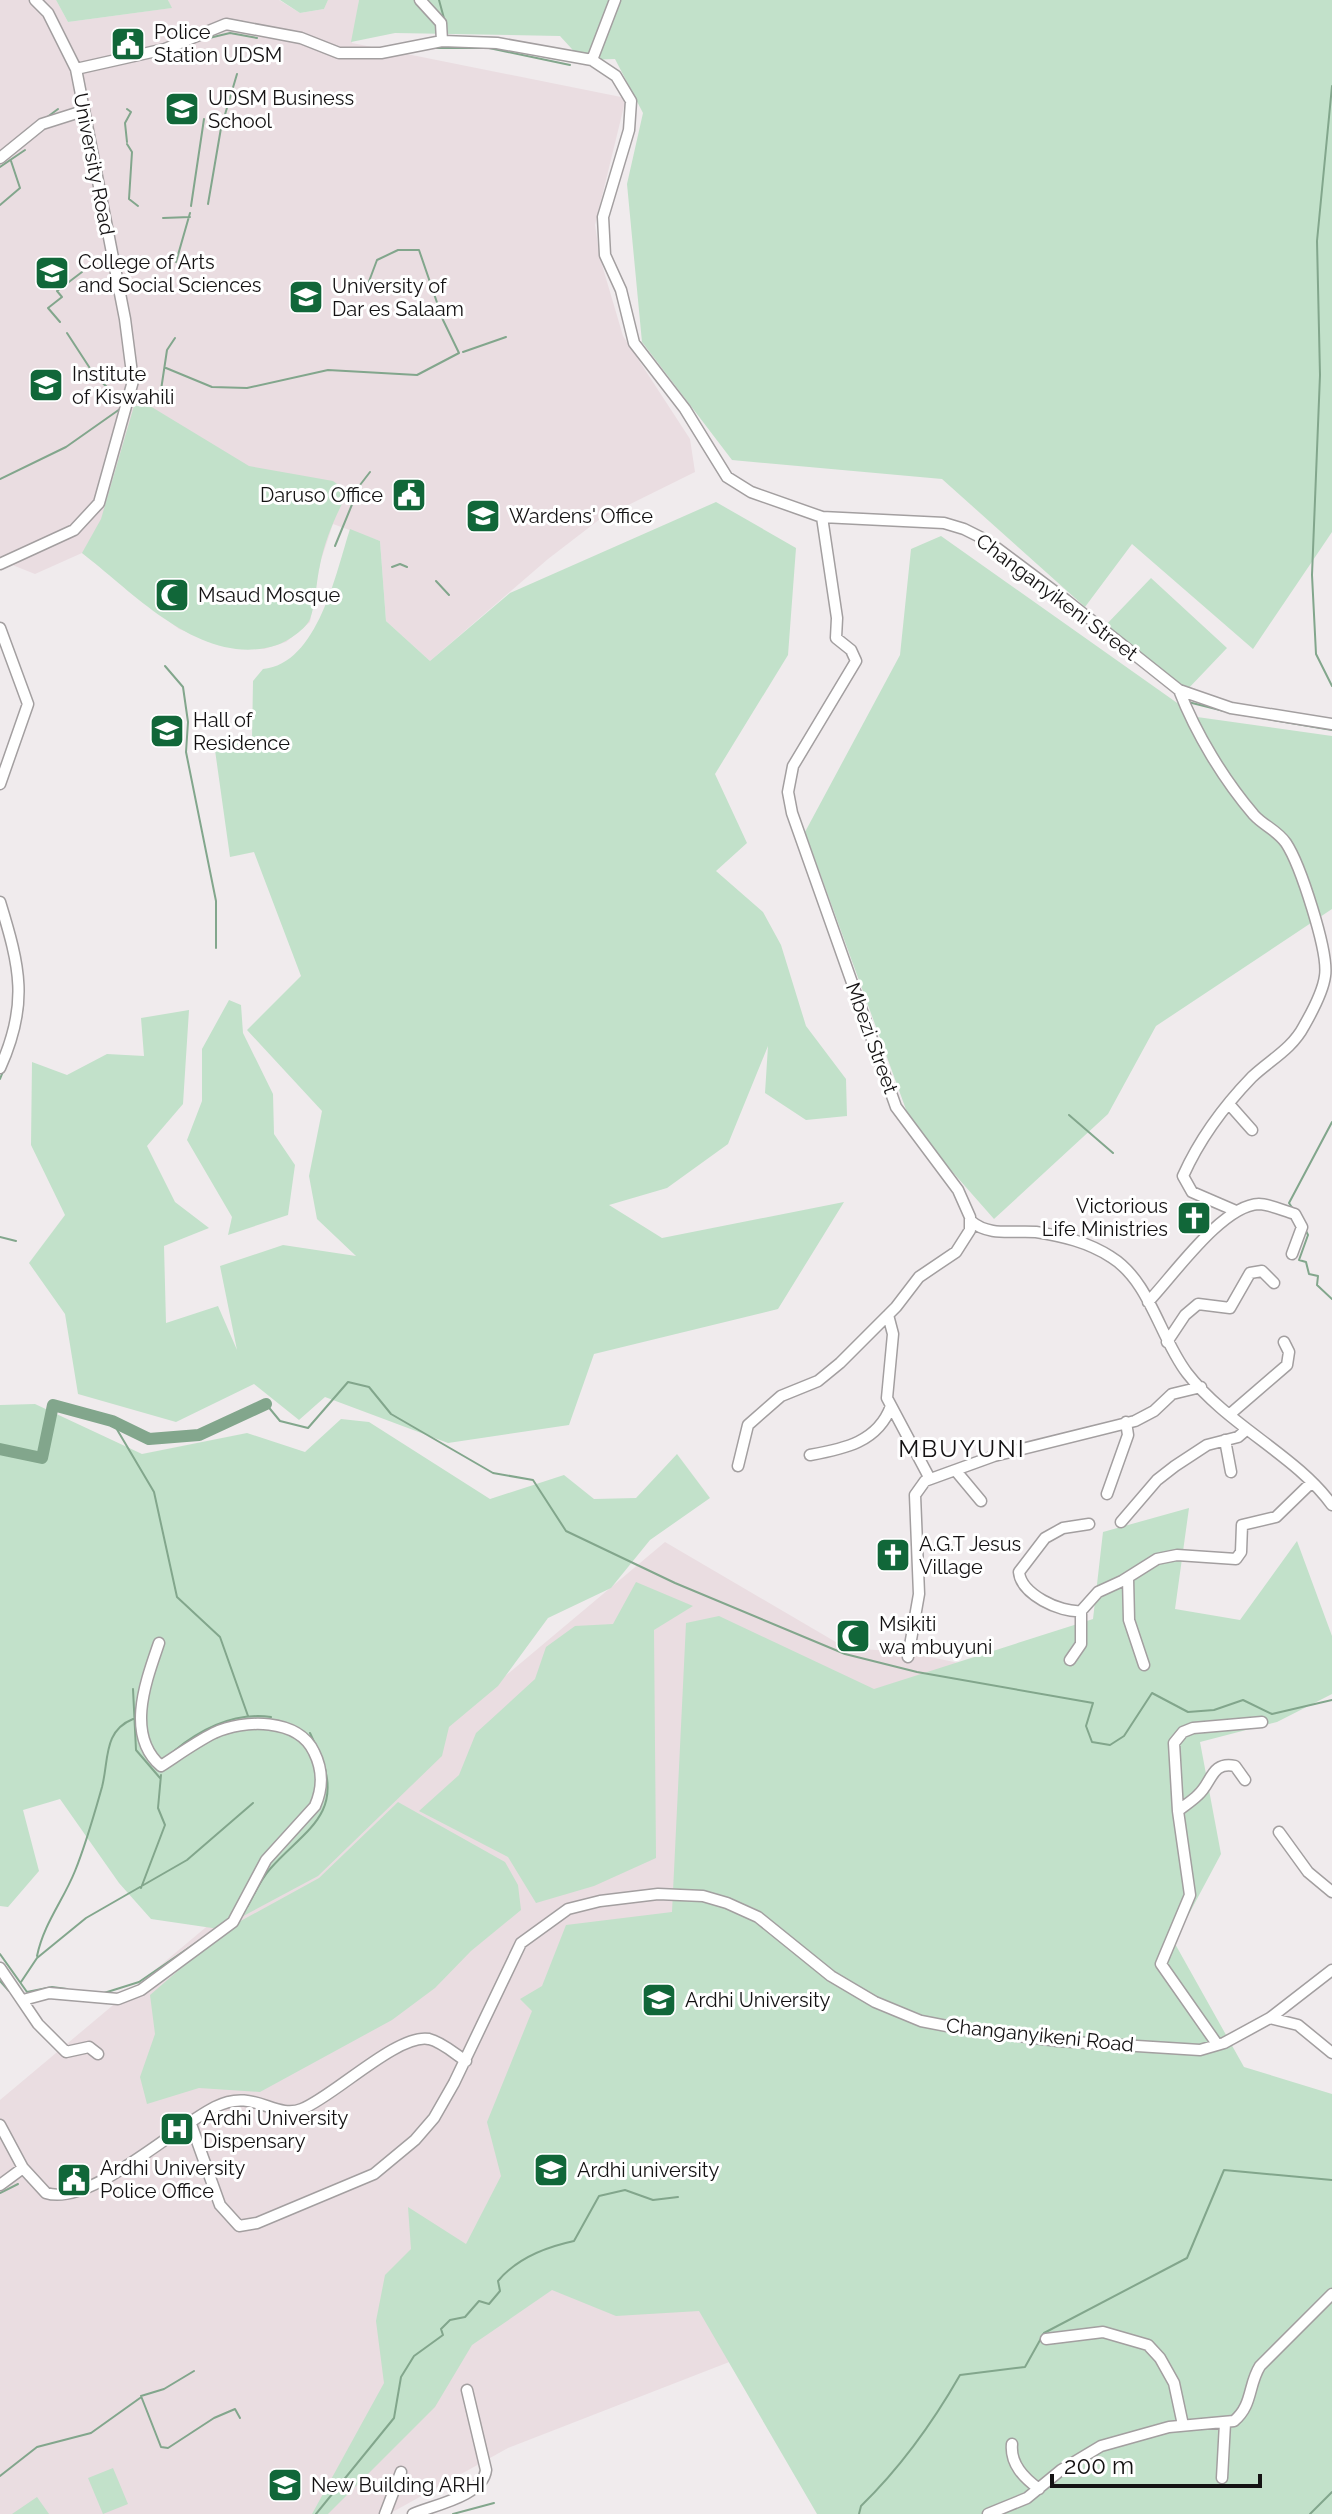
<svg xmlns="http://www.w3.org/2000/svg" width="1332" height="2514" viewBox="0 0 1332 2514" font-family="Raleway,sans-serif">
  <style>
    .built { fill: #eadde1 }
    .green { fill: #c2e1ca }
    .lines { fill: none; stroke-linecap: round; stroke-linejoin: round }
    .stream { stroke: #82a68c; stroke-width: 2 }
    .river { stroke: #82a68c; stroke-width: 12 }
    .minor-casing { stroke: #a39fa0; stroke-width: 13 }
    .minor { stroke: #fff; stroke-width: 10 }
    .labels { text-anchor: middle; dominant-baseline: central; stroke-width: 6; stroke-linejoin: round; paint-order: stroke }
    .poi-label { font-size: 20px; fill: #141213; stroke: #fff; text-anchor: start }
    .street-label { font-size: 20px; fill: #141213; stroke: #fff }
    .quarter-label { font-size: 24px; letter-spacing: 2px; fill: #141213; stroke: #fff }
  </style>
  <rect width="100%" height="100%" fill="#f0ebed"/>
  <path class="built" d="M0 0H56L68 22 171 8 168 0H279L300 13 324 9 328 0H359L352 43 626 98 595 225 600 258 623 336 690 439 695 472 600 519 548 559 430 661 386 621 380 541 333 524 320 563 310 622 286 642 264 649 222 645 179 629 82 553 35 574 0 560Z
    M665 1542 846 1648 906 1652 1007 1673 1151 1932 1224 2170 508 2448 389 2514H0V2100Z"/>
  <path class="green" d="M56 0H168L172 8 68 22Z
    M280 0H328L324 9 300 13Z
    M359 0H1332V532L1253 649 1132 544 1085 607 942 479 732 460 642 342 627 184 643 113 615 59 582 60 560 36 395 33 351 42Z
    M134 406H150L249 466 333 481 348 492C336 515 325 539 320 565 316 582 316 603 310 619 306 629 288 641 277 645 203 669 135 594 82 553L101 519Z
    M716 502 796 548 788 655 715 774 747 843 716 871 763 912 781 945 806 1026 846 1079 847 1116 806 1120 765 1093 768 1046 728 1144 667 1188 609 1205 662 1238 844 1202 778 1309 594 1354 569 1425 448 1443 325 1397 299 1420 254 1384 176 1422 78 1394 65 1314 29 1263 65 1215 31 1145 32 1062 67 1075 107 1054 144 1056 141 1018 189 1010 183 1104 147 1146 175 1202 209 1228 164 1246 166 1323 218 1306 237 1350 220 1266 283 1245 356 1256 317 1219 309 1176 322 1111 247 1030 301 976 254 852 230 857 214 743 252 740 253 681 263 669C318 664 336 572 350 529L380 541 386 621 430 661 510 593Z
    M941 536 1197 717 1332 736V909L1156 1026 1108 1114 994 1219 912 1126 805 832 900 655 911 549Z
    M1151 578 1227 648 1186 691 1104 627Z
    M229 1000 241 1005 243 1033 273 1094 274 1134 295 1165 288 1215 228 1235 232 1217 187 1140 202 1101V1049Z
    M35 1404 142 1454 247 1433 305 1452 341 1419 369 1422 490 1499 564 1475 594 1499 636 1498 677 1454 710 1498 650 1540 611 1588 548 1618 498 1686 449 1727 442 1756 318 1876 219 1929 151 1919 119 1883 60 1799 23 1810 39 1871 8 1907 0 1906V1405Z
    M1189 1508 1175 1609 1240 1620 1297 1541 1332 1636V1694L1277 1722 1200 1742 1221 1854 1174 1942 1244 2067 1332 2094V2514H817L699 2311 616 2316 552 2290 472 2345 435 2407 328 2514H312L384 2383 376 2321 385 2275 411 2249 408 2207 466 2244 501 2176 487 2122 532 2011 520 1999 542 1986 566 1925 672 1912 686 1623 719 1616 874 1689 1093 1619 1103 1532Z
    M636 1582 693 1606 654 1630 656 1858 594 1886 536 1903 508 1857 419 1811 459 1775 476 1733 535 1679 546 1647 575 1626 613 1624Z
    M398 1802 505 1862 518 1885 521 1910 471 1951 435 1988 392 2020 260 2092 199 2088 147 2104 140 2077 155 2034 150 1995 226 1929 319 1878Z
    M113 2468 128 2504 103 2514 88 2478Z
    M37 2497 49 2514H12Z"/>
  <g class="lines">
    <path class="stream" d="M439 0 445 22
      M236 21 243 22
      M457 37 498 38
      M205 39 230 33 257 38
      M433 48H489L570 65
      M1332 86 1317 241 1320 375 1312 575 1316 654 1332 686
      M46 118 58 109
      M127 142 125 123 131 112 127 109
      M127 144 132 152 129 199 138 206
      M0 167 25 150
      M208 204 221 128 237 74
      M0 205 20 188 11 161
      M191 206 204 119
      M163 218 190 217
      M176 262 190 213
      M60 322 48 308 62 297 57 291 82 272
      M67 333 95 376 120 399
      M463 352 506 337
      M166 368 212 387 247 388 328 370 417 375 459 353 443 320 419 250H398L377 260 365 292
      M137 404 161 390 167 350 175 338
      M0 479 66 447 120 409
      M335 546 360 485 370 472
      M392 567 400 564 407 567
      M436 581 449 595
      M165 666 183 687 188 722 186 752 216 901V948
      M1188 702 1224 711
      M1238 714 1332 730
      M21 1018 23 1005
      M7 1064 12 1051
      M0 1079 4 1069
      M1069 1115 1113 1153
      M1293 1209 1289 1203 1332 1122
      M1306 1231 1308 1235 1299 1260 1306 1262 1309 1274 1318 1276 1317 1285 1332 1299
      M0 1237 16 1241
      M266 1404 280 1421 308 1428 348 1382 369 1387 391 1414 493 1473 533 1480 566 1531 675 1583 845 1654 917 1672 1093 1703 1086 1726 1092 1742 1110 1745 1124 1736 1152 1693 1188 1712 1214 1710 1243 1700 1272 1714 1332 1700
      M112 1421 154 1492 177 1597 220 1637 248 1716
      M133 1689 136 1750 160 1778
      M310 1733 316 1746
      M140 1742 145 1754
      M174 1751C201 1729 235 1712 271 1717
      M141 1888 165 1825 158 1808 161 1775
      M247 1907C254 1895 260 1880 270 1869 302 1832 343 1816 322 1759
      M0 1954 27 1992 52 1987 67 1989
      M37 1956C44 1923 63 1901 75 1871 86 1844 94 1815 102 1787 109 1760 103 1731 133 1719
      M0 1981 9 1991
      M21 1982 37 1958 86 1918 187 1860 253 1803
      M104 1993 139 1982 206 1936
      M0 2193 18 2184
      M194 2371 164 2389 141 2396 161 2447 168 2448 214 2418 235 2409 240 2418
      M0 2476 37 2447 91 2433 140 2398
      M316 2514 394 2418 401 2377 414 2356 443 2335 441 2329 450 2320 465 2317 479 2301 489 2304 500 2291 498 2281C517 2258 546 2247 574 2241L599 2196 625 2190 653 2200 678 2197
      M453 2514 494 2503
      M859 2514 861 2506C901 2467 932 2424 960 2375L1025 2367 1044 2333 1187 2258 1224 2170 1332 2180
      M1310 2514 1332 2492"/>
    <path class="river" d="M0 1449 42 1458 53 1405 112 1421 149 1439 199 1435 266 1404"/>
    <g class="minor-casing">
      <path id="minor" d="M420 0 441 23 442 41
        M592 60 615 0
        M76 69 165 49 226 24 301 38 339 53H381L442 41 497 43 592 60 616 76 631 101 629 130 603 217 605 255 621 290 634 343 685 409 727 477 751 492 822 517 944 523 964 529 986 540 1066 600 1179 690 1231 708 1332 724
        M0 158 42 124 83 111
        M0 564 74 530 99 503 133 381 125 319 76 69 48 13 35 0
        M0 628 28 704 0 784
        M1179 690C1196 734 1224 780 1254 815 1264 826 1277 830 1286 843 1300 864 1329 952 1325 976 1323 992 1312 1012 1304 1026 1292 1049 1270 1060 1252 1077 1223 1107 1200 1138 1183 1176L1192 1192 1236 1211
        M0 902C20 967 29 1004 0 1068
        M1229 1104 1252 1130
        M971 1221C989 1237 1014 1230 1036 1232 1062 1236 1088 1242 1111 1257 1150 1281 1160 1338 1187 1373 1227 1425 1297 1456 1332 1505
        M1148 1302C1173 1276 1222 1205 1259 1204 1269 1204 1284 1211 1295 1214L1302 1227 1292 1254
        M888 1315 893 1334 887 1398 930 1479
        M1167 1342 1185 1315 1198 1304 1230 1308 1250 1273 1262 1271 1274 1283
        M1229 1415 1287 1365 1289 1352 1284 1342
        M1225 1440 1231 1472
        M810 1455C844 1449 878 1442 891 1406
        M738 1466 748 1425 781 1396 818 1381 840 1363 896 1307 919 1277 956 1252 970 1230V1217L958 1190 896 1107 792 813 788 792 793 766 856 661 851 650 836 638 837 618 822 517
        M956 1471 981 1501
        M1107 1494 1128 1435 1126 1422
        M1121 1522 1157 1480 1175 1466 1207 1445 1238 1437 1245 1431
        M1089 1524 1063 1528 1045 1538 1019 1572C1021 1594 1060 1613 1081 1611L1098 1592 1122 1581 1157 1559 1177 1555 1236 1559 1241 1552 1242 1525 1276 1517 1312 1482
        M1128 1578 1129 1620 1144 1665
        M908 1657 919 1594 915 1495 925 1481 994 1456 1135 1421 1154 1411 1172 1394 1201 1387
        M1070 1660 1081 1644V1611
        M1178 1811C1184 1806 1192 1801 1198 1795 1212 1783 1211 1761 1235 1766L1245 1780
        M1279 1832 1308 1872 1332 1892
        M0 1968 38 2024 66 2052 89 2047 98 2054
        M23 2000 49 1993 118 1999 141 1990 233 1922 266 1860 315 1806C323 1788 323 1770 314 1752 298 1718 244 1719 214 1733 196 1742 178 1755 161 1766 125 1735 146 1681 159 1643
        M1270 2018 1332 1970
        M1217 2044 1161 1964 1190 1895 1178 1811 1174 1743 1183 1732 1193 1728 1262 1722
        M0 2125 23 2168 46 2193C90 2207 173 2128 215 2107 254 2087 274 2120 302 2109 333 2097 398 2033 429 2039 442 2042 455 2054 466 2061
        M187 2125 192 2127 220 2205 239 2226 257 2223 374 2174 415 2140 434 2118 454 2083 521 1943 568 1909 600 1901 658 1894 703 1896 727 1903 758 1917 831 1976 875 2002 921 2021 957 2028 1058 2041 1200 2050 1224 2043 1270 2018 1298 2025 1332 2053
        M0 2185 23 2168
        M1046 2339 1103 2332 1148 2345 1160 2358 1174 2383 1183 2425
        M1012 2444C1010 2464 1024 2478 1039 2489
        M1222 2478 1225 2423
        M385 2514 401 2472
        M413 2514C434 2505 483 2496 486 2470L467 2390
        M988 2514 1027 2498 1061 2470 1101 2446 1169 2427 1234 2421C1253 2405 1248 2385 1260 2366L1332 2294"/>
    </g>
    <use href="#minor" class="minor"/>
  </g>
  <defs>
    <g id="civic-square" transform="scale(1.8)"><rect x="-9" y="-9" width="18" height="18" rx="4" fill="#116739" stroke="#fff"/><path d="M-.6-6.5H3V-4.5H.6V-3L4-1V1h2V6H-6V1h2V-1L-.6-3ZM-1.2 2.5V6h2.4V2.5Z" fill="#fff"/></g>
    <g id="university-square" transform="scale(1.8)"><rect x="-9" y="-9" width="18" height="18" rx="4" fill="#116739" stroke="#fff"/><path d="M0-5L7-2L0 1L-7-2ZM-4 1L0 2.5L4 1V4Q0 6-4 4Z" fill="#fff"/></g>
    <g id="mosque-square" transform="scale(1.8)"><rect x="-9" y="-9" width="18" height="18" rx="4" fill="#116739" stroke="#fff"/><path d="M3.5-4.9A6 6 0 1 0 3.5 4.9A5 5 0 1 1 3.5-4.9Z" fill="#fff"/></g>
    <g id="church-square" transform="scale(1.8)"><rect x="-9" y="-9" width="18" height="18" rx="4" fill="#116739" stroke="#fff"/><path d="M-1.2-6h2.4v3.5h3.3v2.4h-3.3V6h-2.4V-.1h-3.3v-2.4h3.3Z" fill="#fff"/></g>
    <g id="hospital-square" transform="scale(1.8)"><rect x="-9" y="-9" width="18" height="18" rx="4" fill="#116739" stroke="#fff"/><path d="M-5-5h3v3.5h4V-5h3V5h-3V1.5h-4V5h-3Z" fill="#fff"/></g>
    <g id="school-square" transform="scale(1.8)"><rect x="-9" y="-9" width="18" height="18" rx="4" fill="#116739" stroke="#fff"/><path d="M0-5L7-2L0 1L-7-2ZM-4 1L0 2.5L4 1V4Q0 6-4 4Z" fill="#fff"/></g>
  </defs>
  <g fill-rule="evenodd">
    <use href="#civic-square" x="128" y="44"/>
    <use href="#university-square" x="182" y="109"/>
    <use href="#university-square" x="52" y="273"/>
    <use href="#university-square" x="306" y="297"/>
    <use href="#university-square" x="46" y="385"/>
    <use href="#civic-square" x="409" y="495"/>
    <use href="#university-square" x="483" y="516"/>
    <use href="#mosque-square" x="172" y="595"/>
    <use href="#university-square" x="167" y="731"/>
    <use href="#church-square" x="1194" y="1218"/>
    <use href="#church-square" x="893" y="1555"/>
    <use href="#mosque-square" x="853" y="1636"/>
    <use href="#university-square" x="659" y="2000"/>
    <use href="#hospital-square" x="177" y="2129"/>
    <use href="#school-square" x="551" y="2170"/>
    <use href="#civic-square" x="74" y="2180"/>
    <use href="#school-square" x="285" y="2485"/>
  </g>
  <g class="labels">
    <g class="poi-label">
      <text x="154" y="32">Police<tspan x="154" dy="23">Station UDSM</tspan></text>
      <text x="208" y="98">UDSM Business<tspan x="208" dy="23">School</tspan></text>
      <text x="78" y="262">College of Arts<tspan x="78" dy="23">and Social Sciences</tspan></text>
      <text x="332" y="286">University of<tspan x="332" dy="23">Dar es Salaam</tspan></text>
      <text x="72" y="374">Institute<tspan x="72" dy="23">of Kiswahili</tspan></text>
      <text x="383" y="495" text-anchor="end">Daruso Office</text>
      <text x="509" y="516">Wardens' Office</text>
      <text x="198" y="595">Msaud Mosque</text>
      <text x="193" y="720">Hall of<tspan x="193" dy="23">Residence</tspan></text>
      <text x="1168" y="1206" text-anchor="end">Victorious<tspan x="1168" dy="23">Life Ministries</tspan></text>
      <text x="919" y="1544">A.G.T Jesus<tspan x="919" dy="23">Village</tspan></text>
      <text x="879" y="1624">Msikiti<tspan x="879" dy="23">wa mbuyuni</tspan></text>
      <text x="685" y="2000">Ardhi University</text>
      <text x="203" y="2118">Ardhi University<tspan x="203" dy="23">Dispensary</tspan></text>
      <text x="100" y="2168">Ardhi University<tspan x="100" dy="23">Police Office</tspan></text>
      <text x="577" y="2170">Ardhi university</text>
      <text x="311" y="2485">New Building ARHI</text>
    </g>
    <g class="street-label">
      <text transform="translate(94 164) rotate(79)">University Road</text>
      <text transform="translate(1057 597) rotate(37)">Changanyikeni Street</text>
      <text transform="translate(872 1038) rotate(70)">Mbezi Street</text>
      <text transform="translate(1040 2035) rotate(6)">Changanyikeni Road</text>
    </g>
    <g class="quarter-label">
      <text x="962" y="1448">MBUYUNI</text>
    </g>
  </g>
  <path d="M1052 2474v12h208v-12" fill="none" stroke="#141213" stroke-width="4"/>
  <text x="1064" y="2474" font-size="24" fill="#141213" stroke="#ffffff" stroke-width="6" paint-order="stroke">200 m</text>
</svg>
